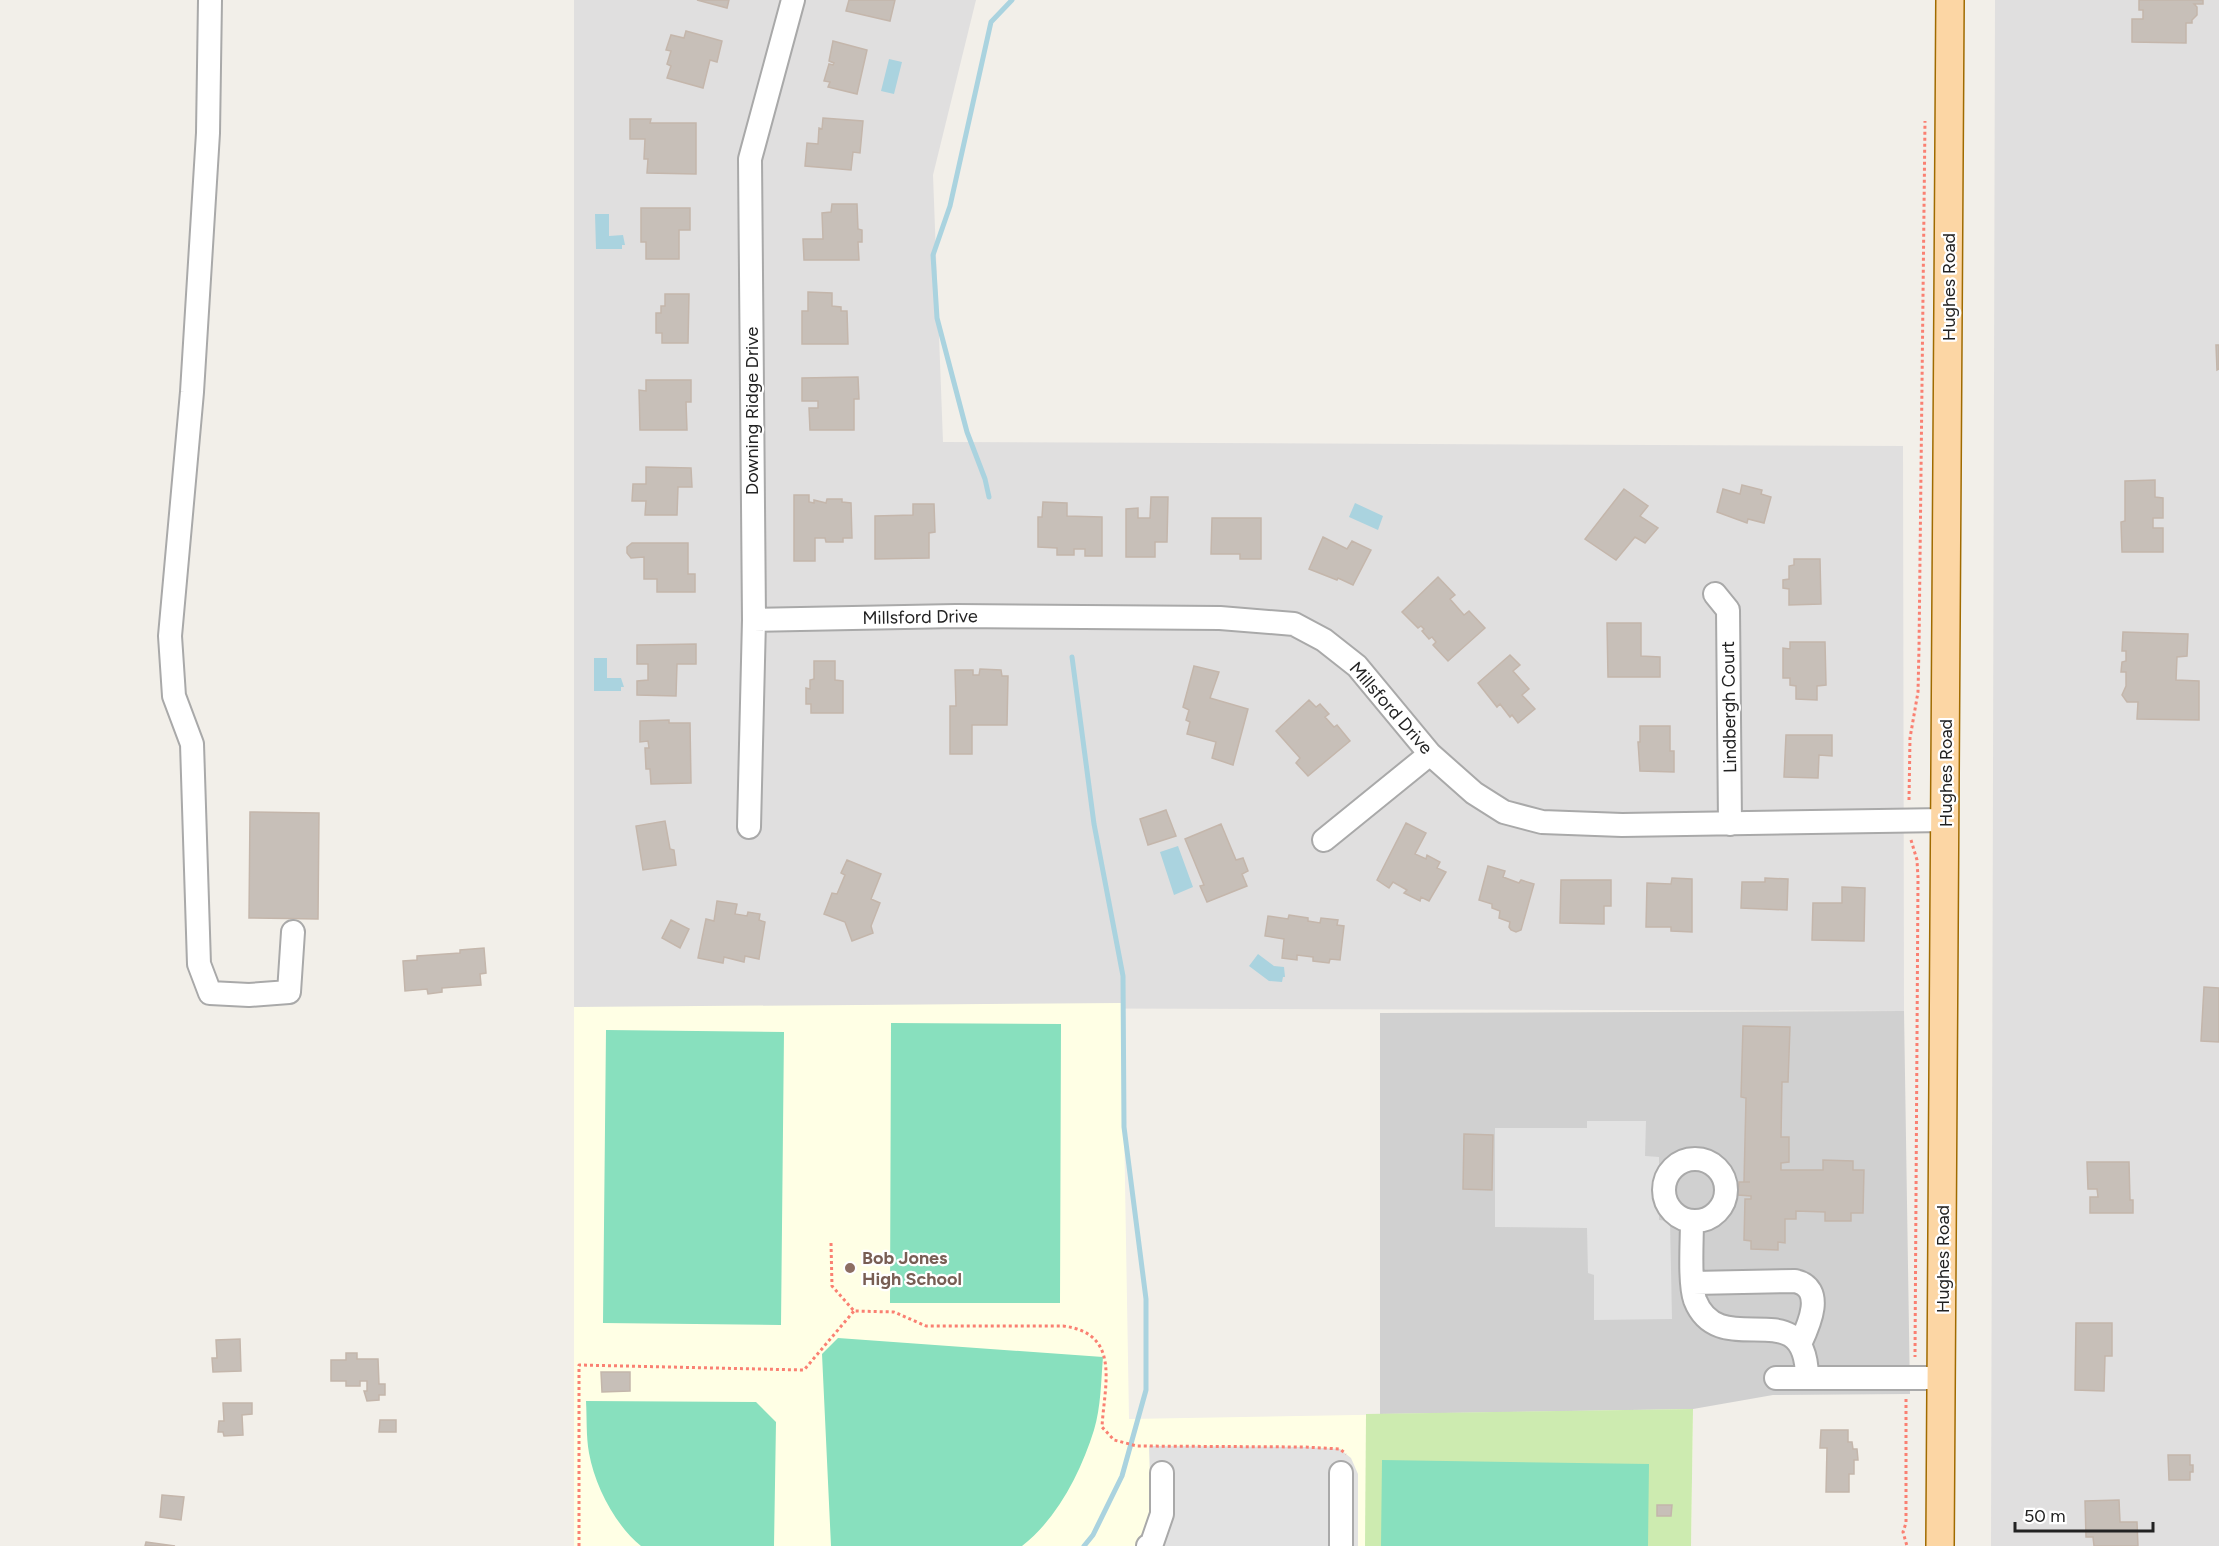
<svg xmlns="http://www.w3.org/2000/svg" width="2219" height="1546" viewBox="0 0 2219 1546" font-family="Figtree,sans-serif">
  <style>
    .residential { fill: #e0dfdf }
    .education { fill: #ffffe5 }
    .religious { fill: #d0d0d0 }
    .grass { fill: #cdebb0 }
    .pitch { fill: #88e0be }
    .parking { fill: #e2e2e2 }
    .water { fill: #aad3df }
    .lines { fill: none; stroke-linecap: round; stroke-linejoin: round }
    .stream { stroke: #aad3df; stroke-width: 5 }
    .building { fill: #c7bfb8; stroke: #c4b6ab; stroke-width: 1.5 }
    .minor-casing { stroke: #a9a9a9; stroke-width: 26 }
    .major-casing { stroke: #a06b00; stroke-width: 30 }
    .path { stroke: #fa8072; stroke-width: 3; stroke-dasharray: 3 3; stroke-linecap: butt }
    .minor { stroke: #fff; stroke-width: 22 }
    .major { stroke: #fcd6a4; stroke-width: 27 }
    .education-dot { fill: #8d6e63; stroke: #fff; stroke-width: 2 }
    .labels { text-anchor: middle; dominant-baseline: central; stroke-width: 4.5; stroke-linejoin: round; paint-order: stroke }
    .street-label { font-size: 18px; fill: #222; stroke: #fff }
    .education-label { font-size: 18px; font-weight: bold; fill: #785e54; stroke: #fff; text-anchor: start }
  </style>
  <rect width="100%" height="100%" fill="#f2efe9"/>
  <path class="residential" d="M574 0H976L933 175 943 442 1903 446 1904 1011 574 1007Z
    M1995 0H2219V1546H1991Z"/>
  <path class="education" d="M1122 1003 1129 1419 1693 1409 1691 1546H574V1007Z"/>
  <path class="religious" d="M1904 1011 1910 1394 1773 1395 1693 1409 1380 1414V1013Z"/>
  <path class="grass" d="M1693 1409 1691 1546H1365L1366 1414Z"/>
  <path class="pitch" d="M891 1023 1061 1024 1060 1303H890Z
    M606 1030 784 1032 781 1325 603 1323Z
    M838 1338 1103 1357C1101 1381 1101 1407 1094 1430 1081 1472 1057 1519 1022 1546H831L822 1354Z
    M586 1401 756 1402 776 1422 774 1546H641C615 1525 595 1486 589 1453 586 1436 587 1418 586 1401Z
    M1382 1460 1649 1464 1648 1546H1381Z"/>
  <path class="parking" d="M1587 1121H1646L1645 1156 1659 1157V1220L1670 1221 1672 1319 1594 1320V1275L1588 1273 1587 1228 1495 1227V1128H1587Z
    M1149 1446 1305 1447 1340 1449 1351 1458 1358 1474V1546H1152Z"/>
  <path class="water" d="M889 59 902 62 894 94 881 91Z
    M595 214H609V236L623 235 625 245H622V249H596Z
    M1355 503 1383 516 1378 530 1349 517Z
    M594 658H607V678H621L624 687H621V691H594Z
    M1178 846 1193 887 1174 895 1160 852Z
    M1258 954 1274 966 1284 967 1285 977H1283L1282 982 1269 981 1249 966Z"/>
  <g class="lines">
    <path class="stream" d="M989 497 985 479 967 432 937 318 933 255 950 206 991 22 1012 0
      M1072 657 1094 824 1123 976 1124 1127 1146 1299V1390L1122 1476 1093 1535 1084 1546"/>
  </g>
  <path class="building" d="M697 0H729L727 8Z
    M849 0H895L890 21 846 11Z
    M2139 0H2203V4H2194L2197 7V15L2192 20V23H2186V43L2132 42V19H2143V10H2139Z
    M686 31 722 41 717 62 710 60 703 88 667 78 671 66 667 64 671 51 666 50 671 35 684 38Z
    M833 41 867 50 857 94 828 87 830 82 824 81 829 64 833 65 834 63 829 61Z
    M823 118 863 121 860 153 853 152 851 170 805 166 807 143 818 144 819 128 822 129Z
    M630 119H651L650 123H696V174L647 173 648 159H644L645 139H630Z
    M832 204H857L858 229 862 230V242H858L859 260H804L803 239H823L822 213 831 212Z
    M641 208H690V230H679V259H646V242H641Z
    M808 292 832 293V306L841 307V311H847L848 344H802V311H808Z
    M665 294H689L688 343H662V333H656V313H661V306H665Z
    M2216 345H2219V369L2217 370Z
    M858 377 859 399H854V430H810L809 408H818V401H802V378Z
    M646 380H691V402H686L687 430H640L639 390 646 391Z
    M646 467 691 468 692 487H678L677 515H645L646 501H632L633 484H646Z
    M2155 480V497L2163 498V518H2153V528H2163V552H2122L2121 522 2125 521V481Z
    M1742 485 1762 490 1761 494 1771 497 1764 523 1748 519 1747 523 1717 512 1723 489 1740 494Z
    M1624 489 1648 506 1640 516 1658 528 1645 543 1635 537 1616 560 1585 539Z
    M794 495H809V502L814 503V500L826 503 827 499H842V502L851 503 852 538H843V542H826L825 538H815V561H794Z
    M1151 497H1168L1167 542H1155V557H1126V509L1138 508V518H1150Z
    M1043 502 1067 503V516L1102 517V556H1085V549H1074V555H1057V548L1038 547V517H1042Z
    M913 504H934L935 532 929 533V558L875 559V516L913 515Z
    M1212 518H1261V559H1240V554H1211Z
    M1323 537 1347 549 1352 541 1371 550 1353 585 1338 578 1337 580 1309 569Z
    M632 543H688V574H695V592H657V579H644V557L631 558 627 553V547Z
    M1794 559H1820L1821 604 1789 605V589L1783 588V580L1789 579V566L1794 565Z
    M1438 577 1455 595 1450 599 1464 615 1469 611 1485 628 1448 661 1433 645 1436 642 1432 637 1429 639 1422 631 1424 629 1421 626 1418 628 1402 612Z
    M1607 623H1641V656L1660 657V677H1608Z
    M2123 632 2188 634 2187 656 2177 657 2176 680 2199 681V720L2137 719 2138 702H2127L2122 695 2126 686V672H2121L2122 662 2126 661V651H2122Z
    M1790 642H1825L1826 685 1817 686V700L1796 699V686L1790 685V678H1783V648L1790 649Z
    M696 644V664H677L676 696 637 695V681L648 680V664H637V645Z
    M1510 655 1520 665 1513 671 1529 689 1522 695 1535 709 1518 723 1512 715 1510 717 1500 704 1497 707 1478 683Z
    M814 661H835V680L843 681V713H811V704H806V688L810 689V680L814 679Z
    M1194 666 1219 672 1210 698 1248 709 1233 765 1212 758 1216 742 1187 734 1190 722 1186 720 1189 710 1183 707Z
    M980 669 1001 670 1002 676H1008L1007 725H972V754H950V706H956L955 670H973V675H979Z
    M1309 700 1316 707 1320 704 1329 714 1325 717 1334 727 1337 725 1350 741 1308 776 1296 763 1300 758 1276 731Z
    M669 720V723H690L691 783 651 784 650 769H646L645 748H649L648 741 640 742V721Z
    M1640 726H1670V751H1674V772L1640 771 1638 742H1640Z
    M1786 735H1832V756L1819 755 1818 778 1784 777Z
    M1166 810 1176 836 1148 845 1140 819Z
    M250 812 319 813 318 919 249 918Z
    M665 821 670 849 674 850 676 865 643 870 636 826Z
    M1406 823 1426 833 1415 854 1426 859 1427 855 1440 862 1437 868 1446 872 1429 901 1421 897 1420 901 1404 893 1407 890 1393 882 1389 888 1377 880Z
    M1221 824 1236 860 1243 858 1248 871 1242 874 1247 886 1207 902 1200 886 1204 885 1185 839Z
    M847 860 881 874 871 899 880 903 871 926 873 933 852 941 845 922 824 914 832 893 837 894 845 875 841 873Z
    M1488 866 1505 871 1503 877 1519 883 1521 880 1534 884 1521 930 1516 932 1511 930 1509 927 1510 922 1499 918 1500 911 1492 908V904L1479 900Z
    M1672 878 1692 879V932L1671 931V927H1646L1647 883 1671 884Z
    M1765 878 1788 879 1787 910 1741 908 1742 882H1765Z
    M1561 880H1611V906H1604V924L1560 923Z
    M1842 887 1865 888 1864 941 1812 940 1813 903H1842Z
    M717 901 737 904 735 914 747 916 748 912 760 914 759 920 765 922 759 959 745 956 744 962 724 957 723 963 698 958 706 919 714 921Z
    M1289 915 1308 918V921L1320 923 1321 918 1338 920 1337 925 1344 926 1340 960 1330 959 1329 963 1313 961V957L1297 955V960L1282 958 1284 939 1265 936 1268 916 1288 919Z
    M671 920 689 929 680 948 662 938Z
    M484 948 486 973 480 974 481 985 442 988V992L428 994 427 989 405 991 403 961 417 960V956L460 953V950Z
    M2204 987 2219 988V1042L2201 1041Z
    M1743 1026 1790 1027 1788 1082H1782L1781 1137H1789V1162L1781 1163V1170H1823V1160L1853 1161V1170H1864L1863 1213H1851V1221H1825V1212L1796 1211V1219H1785V1243L1778 1242V1250L1751 1249V1241L1744 1240 1745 1199H1751V1196L1738 1195 1739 1182H1750H1744L1746 1098 1741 1097Z
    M1464 1134 1493 1135 1492 1190 1463 1189Z
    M2087 1162H2129L2130 1200H2133V1213H2090V1197H2098L2097 1189H2088Z
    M2076 1323H2112V1356H2105L2104 1391 2075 1390Z
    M240 1339 241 1371 213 1372 212 1358H217L216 1340Z
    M346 1353H357V1359H378L379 1384H385V1395H379V1400L367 1401 364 1391H367V1381H360V1386H346V1381H331V1360H346Z
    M601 1372H630V1391L602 1392Z
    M223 1403H252V1414L242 1415 243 1435 224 1436 223 1432H218L219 1421H224Z
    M380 1420H396V1432H379Z
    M1821 1430H1848V1442H1852L1853 1449H1857L1858 1460H1854V1474H1849V1492H1826L1827 1448H1820Z
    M2168 1455H2190V1465H2193V1472H2190V1480H2169Z
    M162 1495 184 1497 181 1520 160 1517Z
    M2119 1500 2120 1522H2137L2138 1546H2094L2093 1537H2086L2085 1501Z
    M1657 1505H1672L1671 1516H1657Z
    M146 1542 175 1546H145Z"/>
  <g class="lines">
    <g class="minor-casing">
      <path id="minor" d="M210 0 208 133 192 392 170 636 174 696 192 744 199 964 210 993 249 995 289 992 293 932
        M1715 594 1728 610 1730 824
        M754 620 956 616 1220 618 1294 624 1324 640 1357 666 1430 754 1474 793 1504 812 1542 822 1622 825 1945 820
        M749 827 754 620 750 159 793 0
        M1324 840 1430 754
        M1664 1190a31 31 0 1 1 62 0a31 31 0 1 1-62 0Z
        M1692 1221C1692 1241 1689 1283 1695 1300 1720 1364 1806 1289 1807 1377
        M1693 1283 1795 1281C1826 1288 1809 1325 1800 1344
        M1776 1378H1942
        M1341 1473V1546
        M1148 1546 1152 1543 1162 1514V1473"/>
    </g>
    <g class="major-casing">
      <path id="major" d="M1940 1546 1950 0"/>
    </g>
    <path class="path" d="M1909 800 1910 738 1918 692 1919 648 1925 121
      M1911 840 1917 860 1918 878 1915 1357
      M831 1243 832 1286 854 1311 894 1312 926 1326H1063C1122 1333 1104 1386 1102 1427L1114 1440 1137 1446 1305 1447 1340 1449 1346 1454
      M1906 1399V1523L1903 1532 1907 1546
      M579 1546V1365L804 1370 854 1311"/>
    <use href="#minor" class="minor"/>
    <use href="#major" class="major"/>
  </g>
  <circle class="education-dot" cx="850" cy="1268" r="6"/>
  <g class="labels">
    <g class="street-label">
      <text transform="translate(1949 287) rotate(-90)">Hughes Road</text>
      <text transform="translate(752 411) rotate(-90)">Downing Ridge Drive</text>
      <text transform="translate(920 617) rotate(-1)">Millsford Drive</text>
      <text transform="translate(1729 707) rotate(-91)">Lindbergh Court</text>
      <text transform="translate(1391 708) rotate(49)">Millsford Drive</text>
      <text transform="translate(1946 773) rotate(-90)">Hughes Road</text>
      <text transform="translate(1943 1259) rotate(-90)">Hughes Road</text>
    </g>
    <g class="education-label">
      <text x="862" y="1258">Bob Jones<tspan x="862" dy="21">High School</tspan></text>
    </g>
  </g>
  <path d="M2015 1522v9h138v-9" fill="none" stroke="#222222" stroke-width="3"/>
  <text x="2024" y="1522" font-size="18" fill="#222222" stroke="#ffffff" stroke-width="4.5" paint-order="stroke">50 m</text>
</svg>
